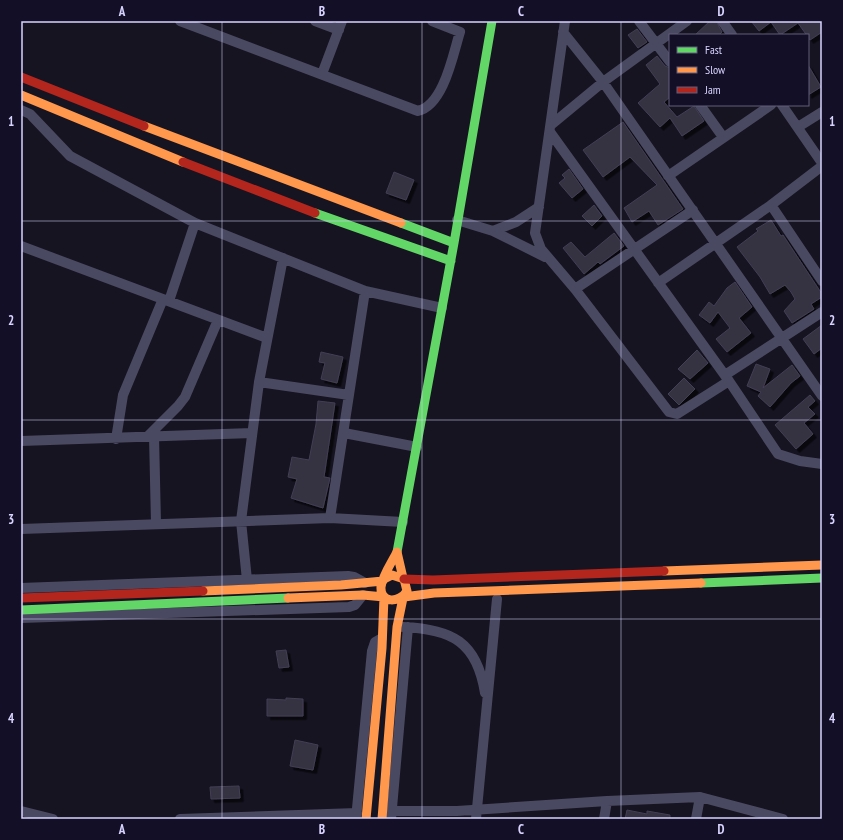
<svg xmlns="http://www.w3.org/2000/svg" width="843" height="840" viewBox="0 0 843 840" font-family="'PT Sans Narrow',sans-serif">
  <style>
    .building { fill: #343243; stroke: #433f54; filter: url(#shadow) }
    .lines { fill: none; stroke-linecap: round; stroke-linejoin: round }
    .street { stroke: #4a4962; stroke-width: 10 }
    .fast { stroke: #63d668; stroke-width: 9 }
    .slow { stroke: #ff974d; stroke-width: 9 }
    .jam { stroke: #b3261e; stroke-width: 9 }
    .grid { fill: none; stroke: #d9d4ff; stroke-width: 1; stroke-opacity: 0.55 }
    .neatline { fill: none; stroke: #d9d4ff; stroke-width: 1.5 }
    .grid-label { font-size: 13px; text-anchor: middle; font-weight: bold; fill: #d9d4ff }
  </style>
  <defs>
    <filter id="shadow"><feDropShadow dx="3.5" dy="3.5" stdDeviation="0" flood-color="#0009"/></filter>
  </defs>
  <rect width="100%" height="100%" fill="#161421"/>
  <path class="building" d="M710 21H716L722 32 719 35H695Z
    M751 21H822V32L810 40 798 23 780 35 771 22 759 31Z
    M637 29 647 42 638 48 628 35Z
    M657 56 665 66 670 68V97L664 102 677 117 694 106 704 121 682 136 670 118 660 127 638 103 660 84 646 65Z
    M808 65 821 87 808 95Z
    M623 122 683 209 658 225 649 211 632 222 624 208 657 185 630 157 603 177 583 150Z
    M569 169 583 189 572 198 559 183 565 178 562 175Z
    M394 172 414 180 406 200 386 193Z
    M594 205 602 216 592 226 582 216Z
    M771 220 781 236 783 235 822 294V297L811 304 814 309 792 323 784 311 795 299 791 292 785 285 770 294 760 277 737 247 758 231 756 229Z
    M614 233 624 246 600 264 598 262 584 274 563 248 571 242 585 257Z
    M735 282 752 307 739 318 751 333 727 352 716 339 730 328 718 312 710 323 699 315 709 302 714 306 727 288Z
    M822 325V348L814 354 803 339Z
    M697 350 708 363 690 379 678 369Z
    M321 352 343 357 337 383 321 379 325 363 319 362Z
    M756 364 770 369 763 388 792 365 800 376 791 383 770 407 758 396 761 392 747 386Z
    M684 378 695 389 679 405 668 394Z
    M810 395 815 401 808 407 815 414 804 423 813 434 796 449 775 425Z
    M318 401 335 403 324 477 330 478 323 508 291 498 297 479 288 477 292 457 309 460 316 424Z
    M286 650 289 667 279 668 276 651Z
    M286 698 303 699V716H267V699L286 700Z
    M295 740 318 745 313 770 290 766Z
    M239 786 240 798 211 799 210 787Z
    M627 810 647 814V811L670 815V819H625Z"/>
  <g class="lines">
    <path class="street" d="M180 21 418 111C444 105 453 54 460 32L432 21
      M315 21 339 30
      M565 21 535 233 541 249 575 289 669 412 677 414 729 381
      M639 21 670 62
      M722 21 732 35
      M563 32 603 82 822 396
      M322 74 342 21
      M700 105 723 137
      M782 105 822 163
      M21 110 30 114 70 156 195 223 365 291 442 308
      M551 125 603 82 687 21
      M798 127 822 112
      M550 132 729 381 778 454 800 461 822 464
      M668 176 771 105
      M771 205 822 281
      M457 220 493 231 545 257
      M493 231 516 222 539 207
      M21 246 267 338
      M658 283 771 205 822 166
      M575 289 693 210
      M169 301 195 223
      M725 375 822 312
      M259 382 349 395
      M344 433 417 447
      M154 436 156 523
      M147 437 178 406 185 397 218 320
      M116 439 123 395 163 299
      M21 441 252 433
      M330 518 365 291
      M21 529 330 518 403 522
      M247 580 241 521 259 382 283 258
      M21 588 348 576 354 577 365 583
      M21 618 349 607 355 605 363 595
      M403 627C452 629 477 642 485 693
      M700 797 783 819
      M21 811 53 819
      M391 811H457L607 801 700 797 696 819
      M180 819 357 813
      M356 819 372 651 375 642 382 638
      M391 819 408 627
      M476 819 497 599
      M604 819 607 801"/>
    <path class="fast" d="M315 213 451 261
      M454 243 492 21
      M397 552 454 243 401 223
      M701 583 822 578
      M21 610 288 598"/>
    <path class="slow" d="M21 95 183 162
      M144 126 401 223
      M664 571 822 565
      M384 579 392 575 404 579 407 591C400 603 380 604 381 587 382 576 392 562 397 552L403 578
      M203 591 341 585 383 581
      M404 597 434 593 701 583
      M288 598 363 595 384 597
      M366 819 382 648 384 597
      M382 819 397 627 403 598"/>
    <path class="jam" d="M21 77 144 126
      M183 162 315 213
      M404 579 433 580 664 571
      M21 598 203 591"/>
  </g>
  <path class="grid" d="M222 21V819M422 21V819M621 21V819M21 221H822M21 420H822M21 619H822"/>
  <rect width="843" height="840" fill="none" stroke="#130f26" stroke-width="44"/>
  <rect x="669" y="34" width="140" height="72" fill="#130f26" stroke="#625e7d"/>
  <rect x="677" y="47" width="20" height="6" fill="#63d668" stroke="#625e7d"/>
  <text x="705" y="54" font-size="12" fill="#d9d4ff">Fast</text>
  <rect x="677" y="67" width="20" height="6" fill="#ff974d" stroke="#625e7d"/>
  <text x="705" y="74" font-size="12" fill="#d9d4ff">Slow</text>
  <rect x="677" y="87" width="20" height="6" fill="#b3261e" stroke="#625e7d"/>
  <text x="705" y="94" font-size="12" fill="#d9d4ff">Jam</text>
  <rect x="22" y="22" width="799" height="796" class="neatline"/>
  <g class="grid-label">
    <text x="122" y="16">A</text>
    <text x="322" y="16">B</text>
    <text x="521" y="16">C</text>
    <text x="721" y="16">D</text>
    <text x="11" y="126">1</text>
    <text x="832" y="126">1</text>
    <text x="11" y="325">2</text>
    <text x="832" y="325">2</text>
    <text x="11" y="524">3</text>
    <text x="832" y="524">3</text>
    <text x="11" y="723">4</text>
    <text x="832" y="723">4</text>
    <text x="122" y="834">A</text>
    <text x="322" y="834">B</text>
    <text x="521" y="834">C</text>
    <text x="721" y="834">D</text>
  </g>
</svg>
